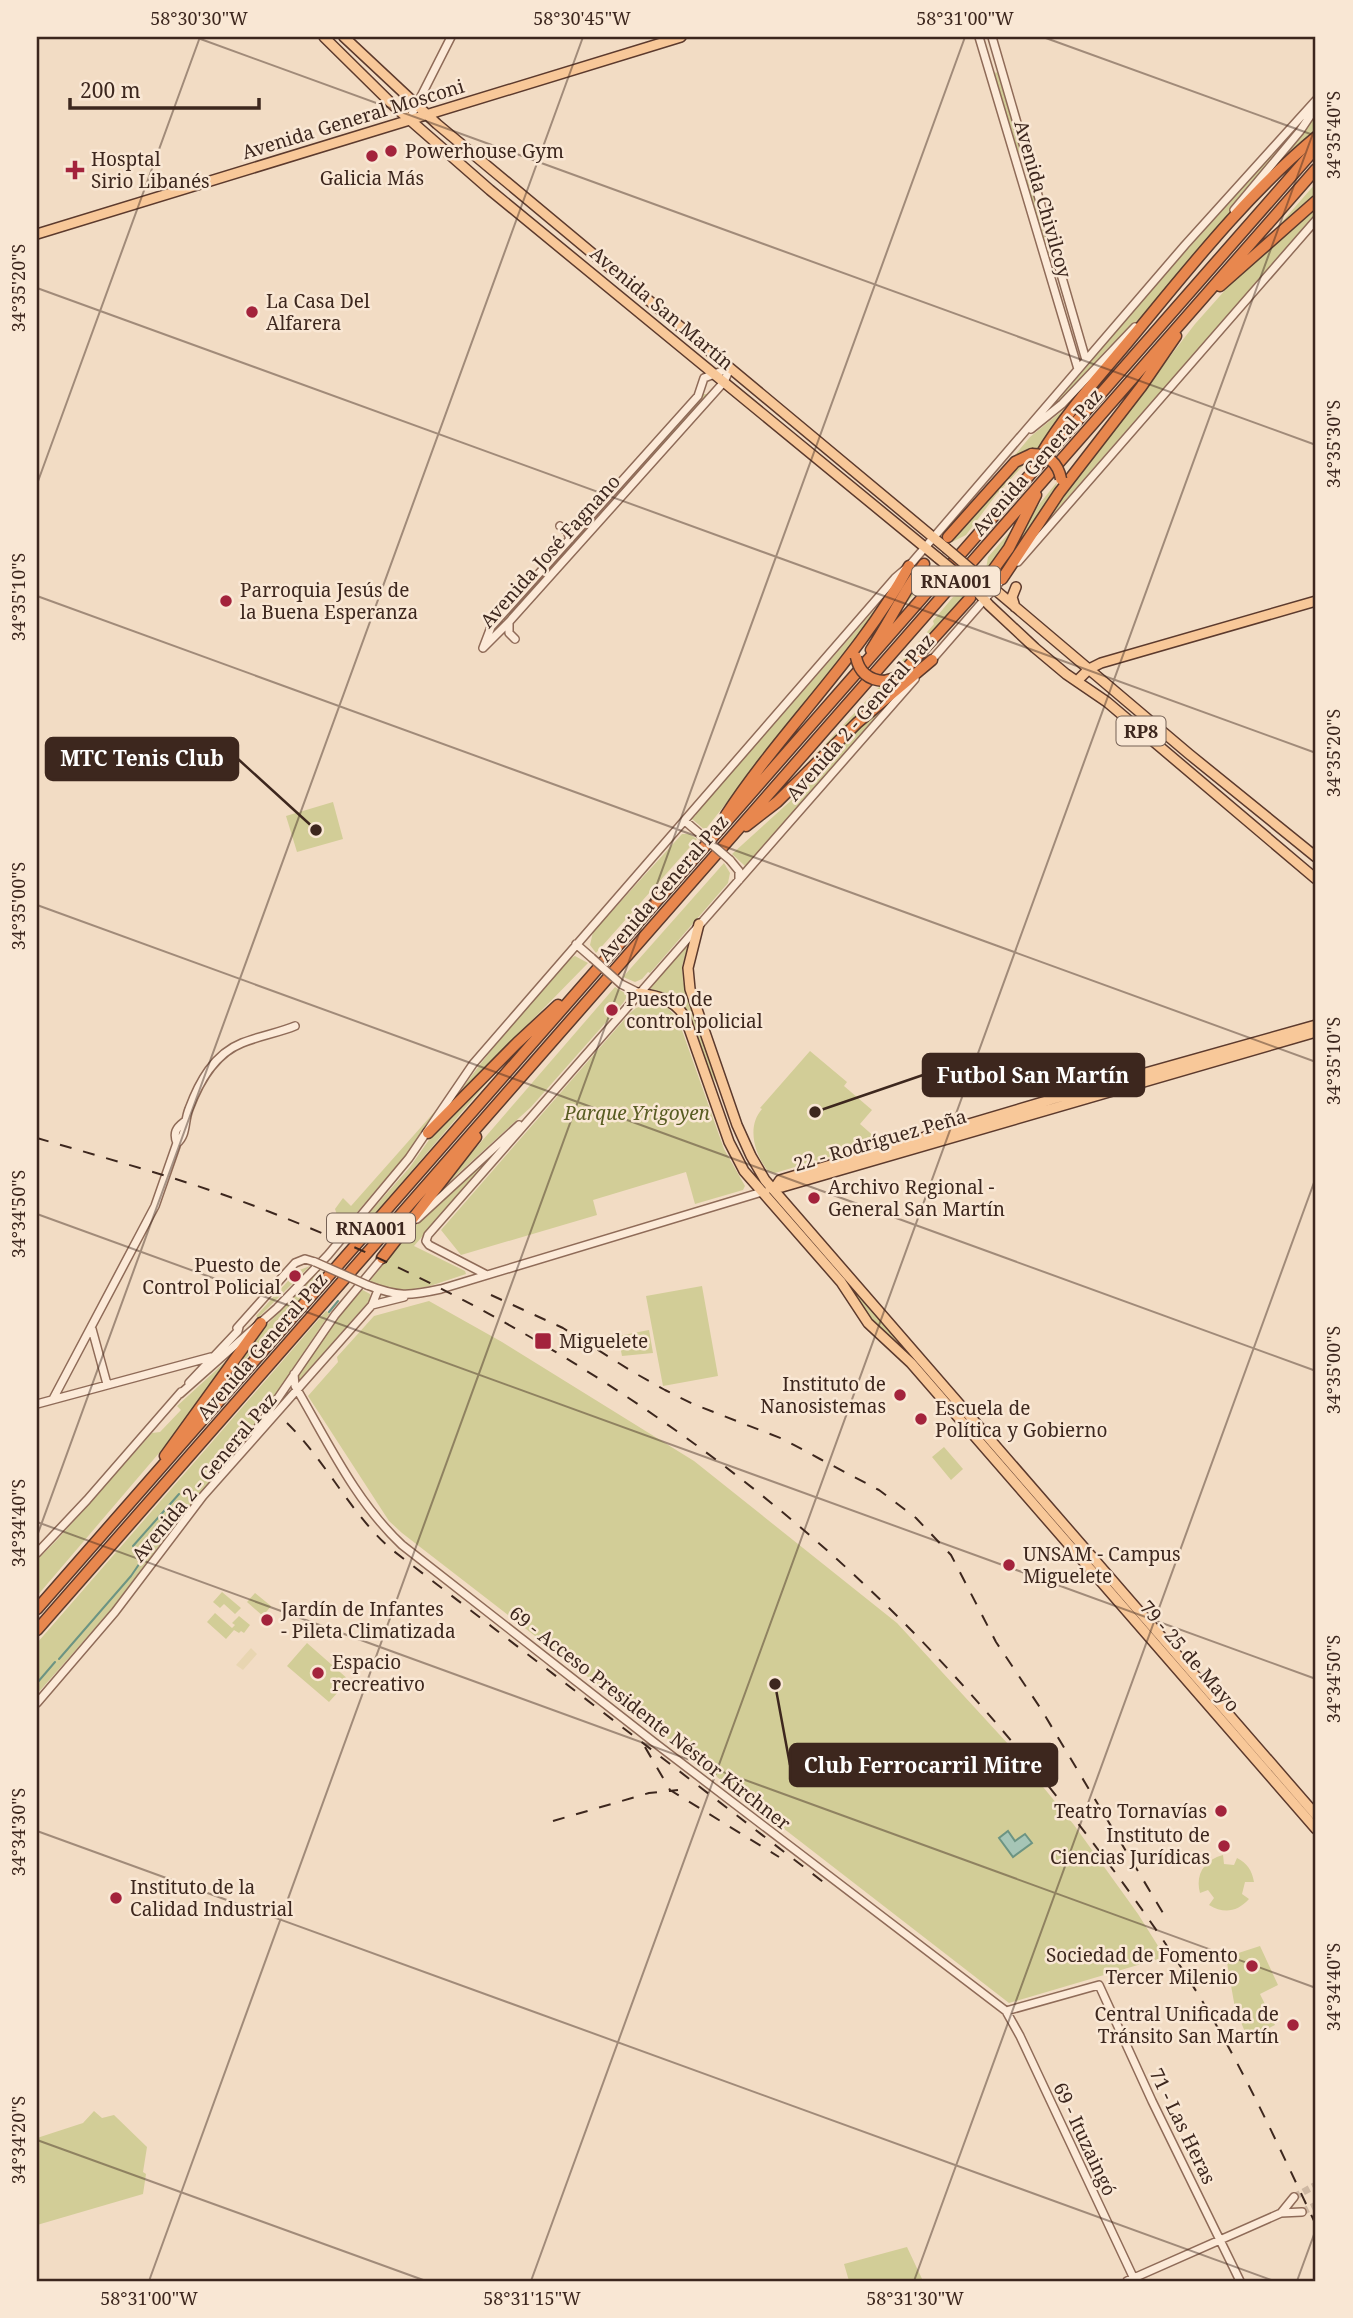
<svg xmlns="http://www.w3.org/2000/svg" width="1353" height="2318" viewBox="0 0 1353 2318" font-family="'Noto Serif',serif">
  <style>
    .farmland { fill: #e8d5b1 }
    .green { fill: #d2cd97 }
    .water { fill: #a6c5b6; stroke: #6c9483; stroke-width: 2 }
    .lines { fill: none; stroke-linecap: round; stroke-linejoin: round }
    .stream { stroke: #6c9483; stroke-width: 2 }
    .minor-tunnel { stroke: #ceb8a3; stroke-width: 7; stroke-dasharray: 7 3.5; stroke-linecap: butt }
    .minor-casing { stroke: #8f6b58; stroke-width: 10 }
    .major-casing { stroke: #5c3a2d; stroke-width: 12 }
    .highway-casing { stroke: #5c3a2d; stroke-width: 13 }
    .minor { stroke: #fcead8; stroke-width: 7 }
    .major { stroke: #f8c899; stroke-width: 9 }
    .highway { stroke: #e8874e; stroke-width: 10 }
    .rail { stroke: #3d271e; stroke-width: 2; stroke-dasharray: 12 12; stroke-linecap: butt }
    .minor-bridge-casing { stroke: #8f6b58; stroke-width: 10; stroke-linecap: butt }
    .major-bridge-casing { stroke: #5c3a2d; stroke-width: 12; stroke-linecap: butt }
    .highway-bridge-casing { stroke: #5c3a2d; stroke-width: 13; stroke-linecap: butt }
    .minor-bridge { stroke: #fcead8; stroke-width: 7 }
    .major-bridge { stroke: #f8c899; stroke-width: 9 }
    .highway-bridge { stroke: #e8874e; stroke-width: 10 }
    .ticks { fill: none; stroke: #3d271e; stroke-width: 2; stroke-opacity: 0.45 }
    .poi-dot { fill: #a3233c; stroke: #f9e7d4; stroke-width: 2.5 }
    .labels { text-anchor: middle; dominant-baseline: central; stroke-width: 5; stroke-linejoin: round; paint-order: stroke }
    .shield { fill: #f9e7d4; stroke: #756155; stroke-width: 2 }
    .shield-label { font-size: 18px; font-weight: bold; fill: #3d271e }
    .street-label { font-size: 19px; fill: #3d271e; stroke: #f9e7d4 }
    .poi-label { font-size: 19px; fill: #3d271e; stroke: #f9e7d4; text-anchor: start }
    .park-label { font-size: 19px; font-style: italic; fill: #585c22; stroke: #f9e7d4 }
    .leader { fill: none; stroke: #3d271e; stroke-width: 2.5 }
    .callout-dot { fill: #3d271e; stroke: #f9e7d4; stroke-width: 2.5 }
    .callout { fill: #3d271e; stroke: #3d271e; stroke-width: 2.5 }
    .callout-label { font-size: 21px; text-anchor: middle; font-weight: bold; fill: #fff }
    .neatline { fill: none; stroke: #3d271e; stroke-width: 2.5 }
    .ticks-label { font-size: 18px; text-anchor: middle; fill: #3d271e }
  </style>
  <rect width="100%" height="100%" fill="#f2dcc4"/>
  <path class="farmland" d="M251 1648 257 1654 243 1670 236 1665Z"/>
  <path class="green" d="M996 72 998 74 1021 153 1018 152 994 74Z
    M1316 113V131L1257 186Z
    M1296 128 1298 130 1212 235 1143 315 1107 349 1066 395 1053 406 1168 271Z
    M1028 179 1030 181 1052 259 1049 258 1026 180Z
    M1316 183V197L1282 224 1281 223Z
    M1316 208V215L1033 537V534L1195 324 1243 270Z
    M1097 372 1068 406 1038 449 1027 450 1014 456 1030 437 1062 411Z
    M703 394H709L628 485 627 482Z
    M1029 459 996 495 966 535 952 542 950 540 1020 464Z
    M1057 482C1053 506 1011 557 994 576L1033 512Z
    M1016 525 1017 526 988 571 986 569 988 557Z
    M582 531 584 533 509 617 506 615Z
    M928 565 930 575 927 580 901 609Z
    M964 594 967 597 901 669 888 677 934 624 933 621 953 597Z
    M883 600 870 621 705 830 692 819 696 815 695 814Z
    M901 681 872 703 800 771 880 686Z
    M892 700 748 864 745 866 732 854 796 796 794 793C826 761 857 728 892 700Z
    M333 802 343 839 297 852 286 816Z
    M682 834H689L697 839 596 953 590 945 593 932Z
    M724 863 730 873 728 883 650 973 648 972 642 979 635 982 623 977Z
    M685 946 688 947 682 966 683 981 724 1105 717 1084 709 1072 686 1009 675 998 649 988Z
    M575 956 588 963 455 1099C489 1049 529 1005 569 959Z
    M615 987 628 995 623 1003 531 1107 436 1194Z
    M652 1003 667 1007 678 1019 724 1149 745 1186 743 1190 695 1204 686 1172 593 1200 597 1215 461 1255 441 1230 630 1013 636 1008Z
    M520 1044 362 1229 357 1227 410 1167 438 1127Z
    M810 1051 847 1082 844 1086 872 1110 860 1124 877 1139 875 1143 775 1173 768 1171C755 1155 746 1127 762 1109L760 1108Z
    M445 1100 407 1154 346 1225 339 1221 335 1209 343 1198 351 1206Z
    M496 1152 414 1246 465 1271 466 1274 430 1286 402 1291 369 1282 416 1225 444 1197Z
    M310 1266 258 1318 256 1316 297 1271Z
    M319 1271 324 1273 209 1399 263 1329Z
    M847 1283 903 1347 869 1318Z
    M702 1286 718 1376 663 1386 646 1296Z
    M361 1289 370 1294V1300L297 1383 295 1379 335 1319Z
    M429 1301 502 1342 694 1461 897 1623 1009 1745 1074 1825 1138 1914 1165 1957 1009 2003 402 1533 389 1521 308 1396 338 1362 337 1357 374 1316Z
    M326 1311 330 1313 240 1447 161 1543 111 1610 37 1694V1643Z
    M649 1330 653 1353 622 1356 618 1336Z
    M237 1351 171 1439 37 1596V1560L57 1540 152 1433 160 1432 181 1410 177 1406Z
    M944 1447 963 1469 951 1480 932 1457Z
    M222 1592 241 1608 235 1614 224 1604 220 1608 213 1602Z
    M255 1593 271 1606 263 1616 247 1602Z
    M215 1613 232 1628 235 1625 232 1623 239 1616 250 1625 244 1633 241 1631 239 1633 234 1630 226 1639 207 1622Z
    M307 1643 349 1680 329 1702 287 1666Z
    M1223 1855 1224 1864 1234 1865 1237 1858C1247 1863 1252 1870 1254 1882H1245L1242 1894 1249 1899C1237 1912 1224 1914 1209 1905L1214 1898 1208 1890 1200 1893C1195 1875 1204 1860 1223 1855Z
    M1260 1946 1278 1985 1260 1994 1275 2025 1248 2039 1235 2008 1226 1957Z
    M94 2111 102 2118 114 2115 147 2147 143 2172 146 2174 143 2194 37 2225V2138L83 2123Z
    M907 2247 923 2281H849L844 2264Z"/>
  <path class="water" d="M1008 1831 1015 1841 1025 1834 1032 1843 1013 1857 999 1838Z"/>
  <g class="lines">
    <path class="stream" d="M329 1312 338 1301
      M133 1546 179 1494
      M59 1659 131 1576 174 1513 167 1507
      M37 1683 55 1662"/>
    <path class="minor-tunnel" d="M1294 2197 1316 2185
      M1302 2212 1316 2205"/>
    <g class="minor-casing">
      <path id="minor" d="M979 37 1078 369
        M992 37 1086 360
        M409 120 451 37
        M1234 210 1300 131 1316 107
        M1031 429 1062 404 1135 327
        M560 526 567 531 570 539
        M1018 562 1316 220
        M509 623V633L515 639
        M484 647 509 622 724 382 730 368
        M483 648 491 627 698 396 704 378 730 368
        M930 662 1005 576
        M685 821 700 834
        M730 860 739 871V880
        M576 944 592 958
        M621 984 639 993
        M177 1143C173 1133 176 1128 184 1122
        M417 1219 519 1125
        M485 1274 429 1245 426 1241 428 1235 915 679
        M367 1285C398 1297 409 1296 441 1289L762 1192
        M372 1305 404 1297
        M237 1328 295 1263 305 1259 315 1262
        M92 1329 107 1384
        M294 1374 295 1386C327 1440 355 1501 402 1545L655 1743 1006 2011 1020 2036 1135 2281
        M189 1383 238 1331 239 1327
        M180 1394 277 1308 328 1255 409 1158 473 1064 895 578 909 566 1185 245 1316 100
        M53 1399 155 1206 177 1143C187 1135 184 1121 189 1109 199 1082 214 1054 242 1043 259 1036 278 1033 295 1026
        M37 1404 211 1357
        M254 1433 335 1315 384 1256
        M37 1553 87 1500 181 1392
        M37 1703 115 1612 203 1496 372 1305 378 1290
        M1006 2011 1099 1985 1152 2101 1240 2281
        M1281 2213 1294 2197
        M1127 2281 1281 2213 1302 2212"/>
    </g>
    <g class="major-casing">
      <path id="major" d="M324 37 394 106 490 190 938 558
        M344 37 437 124 946 548
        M37 234 681 37
        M980 577 1189 754 1316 857
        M972 586 989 605 1035 648 1066 674 1107 702 1316 879
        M1015 607 1012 597 1016 587
        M1077 681 1089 669 1101 663 1316 601
        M699 924 688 968 690 989 737 1125 751 1156 765 1180 1316 1815
        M639 993C658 996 674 999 685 1017L729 1142 744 1171 841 1282 868 1323 911 1363 1316 1829
        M776 1186 780 1180 1053 1099 1316 1025
        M770 1188 782 1187 1316 1032"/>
    </g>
    <g class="highway-casing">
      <path id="highway" d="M1220 286 1316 201
        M1040 456C1065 414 1097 379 1128 342 1187 271 1245 196 1316 137
        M948 537 1015 462 1032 454
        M991 573 1009 548 1036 495
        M1002 579 1059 493 1141 387 1176 336
        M871 650C890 621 904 591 924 564
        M884 681 895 678 904 671 970 598
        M726 815C782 729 860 657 909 566
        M746 826 777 802 857 723 932 660
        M428 1133 517 1043 558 1005
        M382 1258 476 1137
        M165 1456 261 1323
        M37 1609 1316 148
        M37 1630 1316 169"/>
    </g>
    <use href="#minor" class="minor"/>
    <use href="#major" class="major"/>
    <use href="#highway" class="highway"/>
    <path class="rail" d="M37 1138C115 1161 194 1182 270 1212 511 1306 735 1450 916 1635 969 1690 1018 1747 1065 1807 1114 1869 1160 1932 1201 1999 1245 2072 1280 2149 1316 2225
      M491 1295 563 1328 633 1372 665 1390 693 1404 783 1439 820 1459 879 1490 916 1518 951 1555 996 1642 1041 1709 1163 1913
      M287 1423C326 1461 350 1513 391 1549L831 1888
      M645 1747 670 1790 779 1857
      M553 1821 649 1793 678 1790"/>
    <g class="minor-bridge-casing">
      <path id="minor-bridge" d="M700 834 730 860
        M592 958 621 984
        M315 1262 367 1285"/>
    </g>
    <g class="major-bridge-casing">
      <path id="major-bridge" d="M946 548 980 577
        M938 558 972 586"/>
    </g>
    <g class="highway-bridge-casing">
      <path id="highway-bridge" d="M1032 454C1048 454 1058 463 1061 479
        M856 657C859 672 868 680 884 681"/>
    </g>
    <use href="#minor-bridge" class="minor-bridge"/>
    <use href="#major-bridge" class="major-bridge"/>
    <use href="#highway-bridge" class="highway-bridge"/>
  </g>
  <path class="ticks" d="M195 37 1316 445M1043 37 1316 136M37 288 1316 753M37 484 200 37M37 596 1316 1062M37 905 1316 1371M37 1214 1316 1679M37 1522 1316 1988M37 1536 583 37M37 1831 1274 2281M37 2140 426 2281M149 2281 965 37M531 2281 1316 125M914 2281 1316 1177M1297 2281 1316 2229"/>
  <g class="poi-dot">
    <circle cx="391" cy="151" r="7"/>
    <circle cx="372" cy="156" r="7"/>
    <path d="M71.5 159.5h7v7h7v7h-7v7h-7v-7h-7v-7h7z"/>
    <circle cx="252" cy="312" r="7"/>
    <circle cx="226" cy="601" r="7"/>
    <circle cx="612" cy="1010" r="7"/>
    <circle cx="814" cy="1198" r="7"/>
    <circle cx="295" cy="1276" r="7"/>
    <rect x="534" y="1332" width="18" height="18" rx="3.5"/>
    <circle cx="900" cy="1395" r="7"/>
    <circle cx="921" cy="1419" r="7"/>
    <circle cx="1009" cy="1565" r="7"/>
    <circle cx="267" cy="1620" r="7"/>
    <circle cx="318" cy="1673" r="7"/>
    <circle cx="1221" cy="1811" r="7"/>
    <circle cx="1224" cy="1846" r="7"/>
    <circle cx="116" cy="1898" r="7"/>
    <circle cx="1252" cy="1966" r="7"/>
    <circle cx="1293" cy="2025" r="7"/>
  </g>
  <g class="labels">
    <g class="shield">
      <rect x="912" y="566.5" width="88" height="29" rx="5"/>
      <rect x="1116.5" y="716.5" width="49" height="29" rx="5"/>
      <rect x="327" y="1213.5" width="88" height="29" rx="5"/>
    </g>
    <g class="shield-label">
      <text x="956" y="581">RNA001</text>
      <text x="1141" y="731">RP8</text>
      <text x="371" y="1228">RNA001</text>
    </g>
    <g class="street-label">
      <text transform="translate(353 119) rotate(-17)">Avenida General Mosconi</text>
      <text transform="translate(1043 199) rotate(74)">Avenida Chivilcoy</text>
      <text transform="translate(662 308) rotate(40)">Avenida San Martín</text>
      <text transform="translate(1037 462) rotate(-49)">Avenida General Paz</text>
      <text transform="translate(550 551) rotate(-48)">Avenida José Fagnano</text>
      <text transform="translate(860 717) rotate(-49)">Avenida 2 - General Paz</text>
      <text transform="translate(663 888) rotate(-49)">Avenida General Paz</text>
      <text transform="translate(880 1140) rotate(-16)">22 - Rodríguez Peña</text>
      <text transform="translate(262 1346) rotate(-49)">Avenida General Paz</text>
      <text transform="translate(204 1477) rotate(-50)">Avenida 2 - General Paz</text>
      <text transform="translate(1190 1656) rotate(49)">79 - 25 de Mayo</text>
      <text transform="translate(650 1718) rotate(38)">69 - Acceso Presidente Néstor Kirchner</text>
      <text transform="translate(1183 2126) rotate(64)">71 - Las Heras</text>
      <text transform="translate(1085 2139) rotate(65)">69 - Ituzaingó</text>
    </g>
    <g class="poi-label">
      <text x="405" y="151">Powerhouse Gym</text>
      <text x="91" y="159">Hosptal<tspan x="91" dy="22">Sirio Libanés</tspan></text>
      <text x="372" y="178" text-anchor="middle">Galicia Más</text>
      <text x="266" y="301">La Casa Del<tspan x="266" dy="22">Alfarera</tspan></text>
      <text x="240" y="590">Parroquia Jesús de<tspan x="240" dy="22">la Buena Esperanza</tspan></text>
      <text x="626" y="999">Puesto de<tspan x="626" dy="22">control policial</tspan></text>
      <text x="828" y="1187">Archivo Regional -<tspan x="828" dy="22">General San Martín</tspan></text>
      <text x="281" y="1265" text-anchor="end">Puesto de<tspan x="281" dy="22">Control Policial</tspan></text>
      <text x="559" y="1341">Miguelete</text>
      <text x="886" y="1384" text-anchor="end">Instituto de<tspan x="886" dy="22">Nanosistemas</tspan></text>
      <text x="935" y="1408">Escuela de<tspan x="935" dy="22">Política y Gobierno</tspan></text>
      <text x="1023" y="1554">UNSAM - Campus<tspan x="1023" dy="22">Miguelete</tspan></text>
      <text x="281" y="1609">Jardín de Infantes<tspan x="281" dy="22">- Pileta Climatizada</tspan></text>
      <text x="332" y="1662">Espacio<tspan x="332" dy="22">recreativo</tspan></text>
      <text x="1207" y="1811" text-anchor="end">Teatro Tornavías</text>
      <text x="1210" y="1835" text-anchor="end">Instituto de<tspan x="1210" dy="22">Ciencias Jurídicas</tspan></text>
      <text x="130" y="1887">Instituto de la<tspan x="130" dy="22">Calidad Industrial</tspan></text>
      <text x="1238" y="1955" text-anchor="end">Sociedad de Fomento<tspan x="1238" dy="22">Tercer Milenio</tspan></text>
      <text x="1279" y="2014" text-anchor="end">Central Unificada de<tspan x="1279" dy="22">Tránsito San Martín</tspan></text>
    </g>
    <g class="park-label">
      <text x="637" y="1113">Parque Yrigoyen</text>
    </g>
  </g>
  <path class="leader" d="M316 830L238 759M815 1112L923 1075M775 1684L790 1765"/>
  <g class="callout-dot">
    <circle cx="316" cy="830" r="7"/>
    <circle cx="815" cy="1112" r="7"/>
    <circle cx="775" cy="1684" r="7"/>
  </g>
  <g class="callout">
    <rect x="46" y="738" width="192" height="42" rx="7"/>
    <rect x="923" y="1054" width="221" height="42" rx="7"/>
    <rect x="790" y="1744" width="267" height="42" rx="7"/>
  </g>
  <g class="callout-label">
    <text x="142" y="766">MTC Tenis Club</text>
    <text x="1033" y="1083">Futbol San Martín</text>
    <text x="923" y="1773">Club Ferrocarril Mitre</text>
  </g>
  <rect width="1353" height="2318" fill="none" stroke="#f9e7d4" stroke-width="77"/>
  <path d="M70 98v10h189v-10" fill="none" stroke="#3d271e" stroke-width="3.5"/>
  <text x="80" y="98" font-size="21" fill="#3d271e" stroke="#f9e7d4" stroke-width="5" paint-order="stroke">200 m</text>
  <rect x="38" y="38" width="1276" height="2242" class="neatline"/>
  <g class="ticks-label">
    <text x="199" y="25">58°30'30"W</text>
    <text x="582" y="25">58°30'45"W</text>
    <text x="965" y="25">58°31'00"W</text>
    <text transform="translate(1334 135) rotate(-90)" y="6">34°35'40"S</text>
    <text transform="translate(19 288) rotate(-90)" y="6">34°35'20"S</text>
    <text transform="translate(1334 444) rotate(-90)" y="6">34°35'30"S</text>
    <text transform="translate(19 597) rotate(-90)" y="6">34°35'10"S</text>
    <text transform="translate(1334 753) rotate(-90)" y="6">34°35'20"S</text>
    <text transform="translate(19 906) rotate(-90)" y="6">34°35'00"S</text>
    <text transform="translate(1334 1061) rotate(-90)" y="6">34°35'10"S</text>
    <text transform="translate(19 1214) rotate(-90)" y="6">34°34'50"S</text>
    <text transform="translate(1334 1370) rotate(-90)" y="6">34°35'00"S</text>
    <text transform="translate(19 1523) rotate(-90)" y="6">34°34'40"S</text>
    <text transform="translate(1334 1679) rotate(-90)" y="6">34°34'50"S</text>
    <text transform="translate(19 1832) rotate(-90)" y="6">34°34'30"S</text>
    <text transform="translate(1334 1987) rotate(-90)" y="6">34°34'40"S</text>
    <text transform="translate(19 2140) rotate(-90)" y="6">34°34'20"S</text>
    <text x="149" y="2305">58°31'00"W</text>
    <text x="532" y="2305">58°31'15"W</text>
    <text x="915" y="2305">58°31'30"W</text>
  </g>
</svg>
